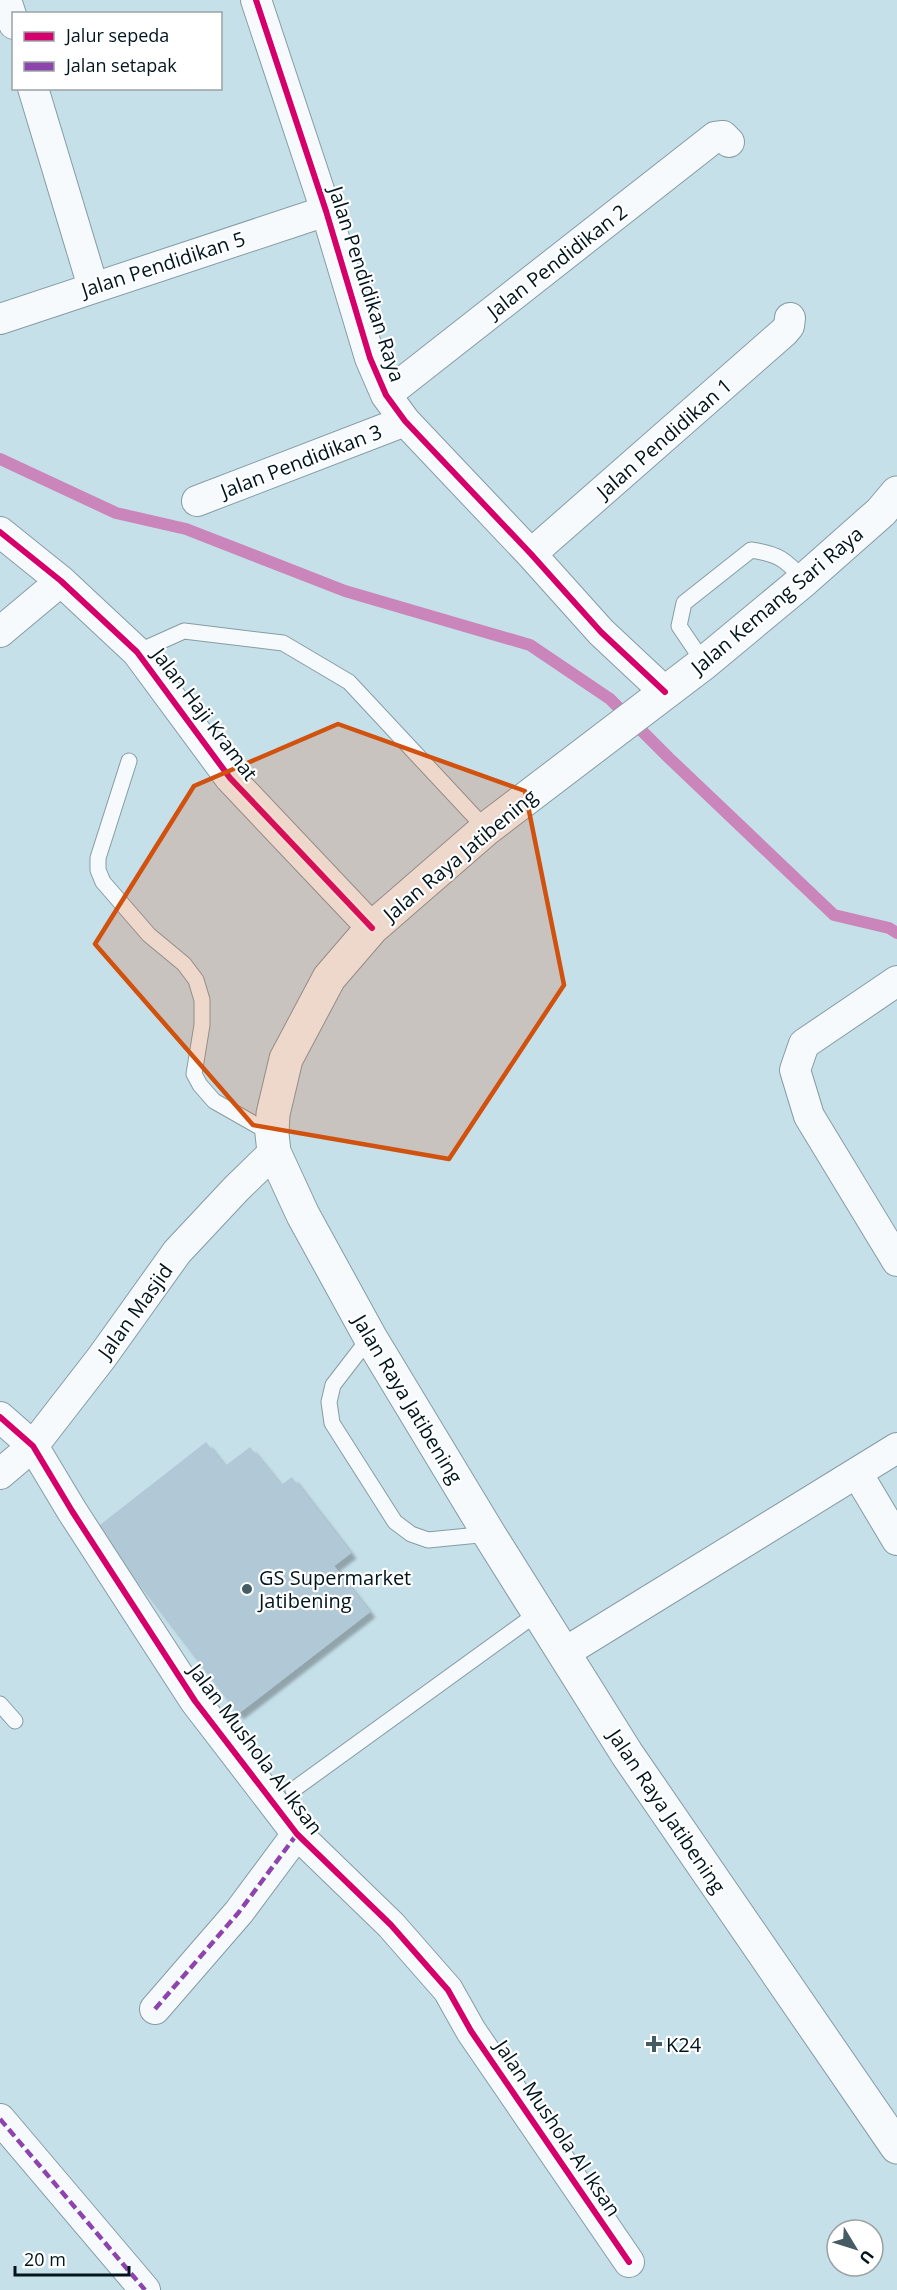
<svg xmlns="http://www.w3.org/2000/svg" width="897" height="2290" viewBox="0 0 897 2290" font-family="'Open Sans',sans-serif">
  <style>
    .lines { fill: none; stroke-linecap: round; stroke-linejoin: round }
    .stream { stroke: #ca86ba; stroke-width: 12 }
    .building { fill: #b1c9d7; filter: url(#shadow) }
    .service-casing { stroke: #869ca5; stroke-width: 17 }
    .minor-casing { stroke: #869ca5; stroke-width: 32 }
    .secondary-casing { stroke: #869ca5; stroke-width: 35 }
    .service { stroke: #f6fafc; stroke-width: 15 }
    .minor { stroke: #f6fafc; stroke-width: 30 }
    .secondary { stroke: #f6fafc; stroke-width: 33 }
    .quiet { stroke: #8e44ad; stroke-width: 4.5; stroke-dasharray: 9 4.5; stroke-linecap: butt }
    .cycleway-casing { stroke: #fff; stroke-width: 10 }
    .cycleway { stroke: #d6006c; stroke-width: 6 }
    .marked { fill: #d1520e; fill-opacity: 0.2; stroke: #d1520e; stroke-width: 4.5; stroke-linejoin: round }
    .poi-dot { fill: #455c65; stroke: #fff; stroke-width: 2 }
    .labels { text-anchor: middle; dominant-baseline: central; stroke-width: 4.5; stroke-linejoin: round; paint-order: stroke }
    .street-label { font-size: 20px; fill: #00151d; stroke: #fff }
    .poi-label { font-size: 20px; fill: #00151d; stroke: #fff; text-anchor: start }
  </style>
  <defs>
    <filter id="shadow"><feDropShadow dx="5.5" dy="5.5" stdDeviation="1.5" flood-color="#0004"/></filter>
  </defs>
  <rect width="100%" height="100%" fill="#c6e0ea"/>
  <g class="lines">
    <path class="stream" d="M0 459 116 513 186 529 345 591 530 645 610 699 669 758 834 915 889 928 897 933"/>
  </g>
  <path class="building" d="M206 1442 225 1466 250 1447 281 1485 292 1477 351 1553 334 1566 370 1612 238 1714 96 1528Z"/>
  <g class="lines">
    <g class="service-casing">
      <path id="service" d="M137 652 184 631 283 643 349 682 486 829
        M704 663 679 626 684 603 751 550C779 554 786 560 804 580
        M129 761 98 858V870L103 882 149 935 184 964 196 980 202 1000V1025L194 1074 200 1085 214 1101 272 1134
        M370 1337 333 1385 329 1402 332 1423 395 1522 411 1534 428 1540 489 1534
        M0 1704 15 1721
        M293 1790 539 1612"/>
    </g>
    <g class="minor-casing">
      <path id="minor" d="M6 0 14 24
        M256 0 326 211 370 358 386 395 405 421 531 554 601 632 665 692
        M33 88 93 287
        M0 319 326 211
        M386 395 715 137 723 136 729 142
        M197 501 405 421
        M0 532 61 581 137 652 230 778 372 928
        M531 554 784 332 789 326 790 318
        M0 632 61 581
        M897 981 804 1044 795 1070 809 1116 897 1261
        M0 1417 33 1446 72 1511 195 1701 297 1834 391 1925 448 1990 471 2031 629 2262
        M857 1473 897 1540
        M0 1474 33 1446 102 1357 177 1252 236 1189 274 1152
        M564 1653 897 1448
        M155 2009 239 1912 297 1834
        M0 2119 145 2290"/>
    </g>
    <g class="secondary-casing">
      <path id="secondary" d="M897 493 881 512 804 580 704 663 486 829 372 928 329 978 286 1059 273 1114 272 1134 274 1152 303 1215 370 1337 489 1534 627 1754 897 2147"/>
    </g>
    <use href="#service" class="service"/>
    <use href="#minor" class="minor"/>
    <use href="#secondary" class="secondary"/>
    <path class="quiet" d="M155 2009 239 1912 297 1834
      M0 2119 145 2290"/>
    <g class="cycleway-casing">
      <path id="cycleway" d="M256 0 326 211 370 358 386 395 405 421 531 554 601 632 665 692
        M0 532 61 581 137 652 230 778 372 928
        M0 1417 33 1446 72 1511 195 1701 297 1834 391 1925 448 1990 471 2031 629 2262"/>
    </g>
    <use href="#cycleway" class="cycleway"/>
  </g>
  <path class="marked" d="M338 724 525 791 564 985 449 1159 253 1125 95 944 194 786Z"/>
  <g class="poi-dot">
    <circle cx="247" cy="1589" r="6"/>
    <path d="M651 2035h6v6h6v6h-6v6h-6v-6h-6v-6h6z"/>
  </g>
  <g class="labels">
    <g class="street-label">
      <text transform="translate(557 261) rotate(-38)">Jalan Pendidikan 2</text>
      <text transform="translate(163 264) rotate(-18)">Jalan Pendidikan 5</text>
      <text transform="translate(367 284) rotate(72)">Jalan Pendidikan Raya</text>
      <text transform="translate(664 438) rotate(-41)">Jalan Pendidikan 1</text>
      <text transform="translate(301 461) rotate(-21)">Jalan Pendidikan 3</text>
      <text transform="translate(777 600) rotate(-40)">Jalan Kemang Sari Raya</text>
      <text transform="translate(205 714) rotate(53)">Jalan Haji Kramat</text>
      <text transform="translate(460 855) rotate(-40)">Jalan Raya Jatibening</text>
      <text transform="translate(135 1311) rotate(-54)">Jalan Masjid</text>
      <text transform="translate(408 1399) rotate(59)">Jalan Raya Jatibening</text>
      <text transform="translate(256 1749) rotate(53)">Jalan Mushola Al Iksan</text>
      <text transform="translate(667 1811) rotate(56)">Jalan Raya Jatibening</text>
      <text transform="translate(558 2128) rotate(56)">Jalan Mushola Al Iksan</text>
    </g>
    <g class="poi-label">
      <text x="259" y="1577">GS Supermarket<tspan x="259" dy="23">Jatibening</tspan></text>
      <text x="666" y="2044">K24</text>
    </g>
  </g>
  <rect x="12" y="12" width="210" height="78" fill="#ffffff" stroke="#99a1a5" stroke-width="1.5"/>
  <rect x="24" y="32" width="30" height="9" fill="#d6006c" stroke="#99a1a5" stroke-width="1.5"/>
  <text x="66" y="42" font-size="18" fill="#00151d">Jalur sepeda</text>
  <rect x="24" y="62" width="30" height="9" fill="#8e44ad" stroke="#99a1a5" stroke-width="1.5"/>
  <text x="66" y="72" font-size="18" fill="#00151d">Jalan setapak</text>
  <g transform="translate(855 2248) rotate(128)"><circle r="28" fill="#ffffff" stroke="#99a1a5" stroke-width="1.5"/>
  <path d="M0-4.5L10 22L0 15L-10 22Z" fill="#455c65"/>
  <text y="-9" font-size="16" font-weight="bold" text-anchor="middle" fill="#00151d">U</text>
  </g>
  <path d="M15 2266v9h114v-9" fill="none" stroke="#00151d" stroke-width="3"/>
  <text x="24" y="2266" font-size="18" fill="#00151d" stroke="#ffffff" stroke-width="4.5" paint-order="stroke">20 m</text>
</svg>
